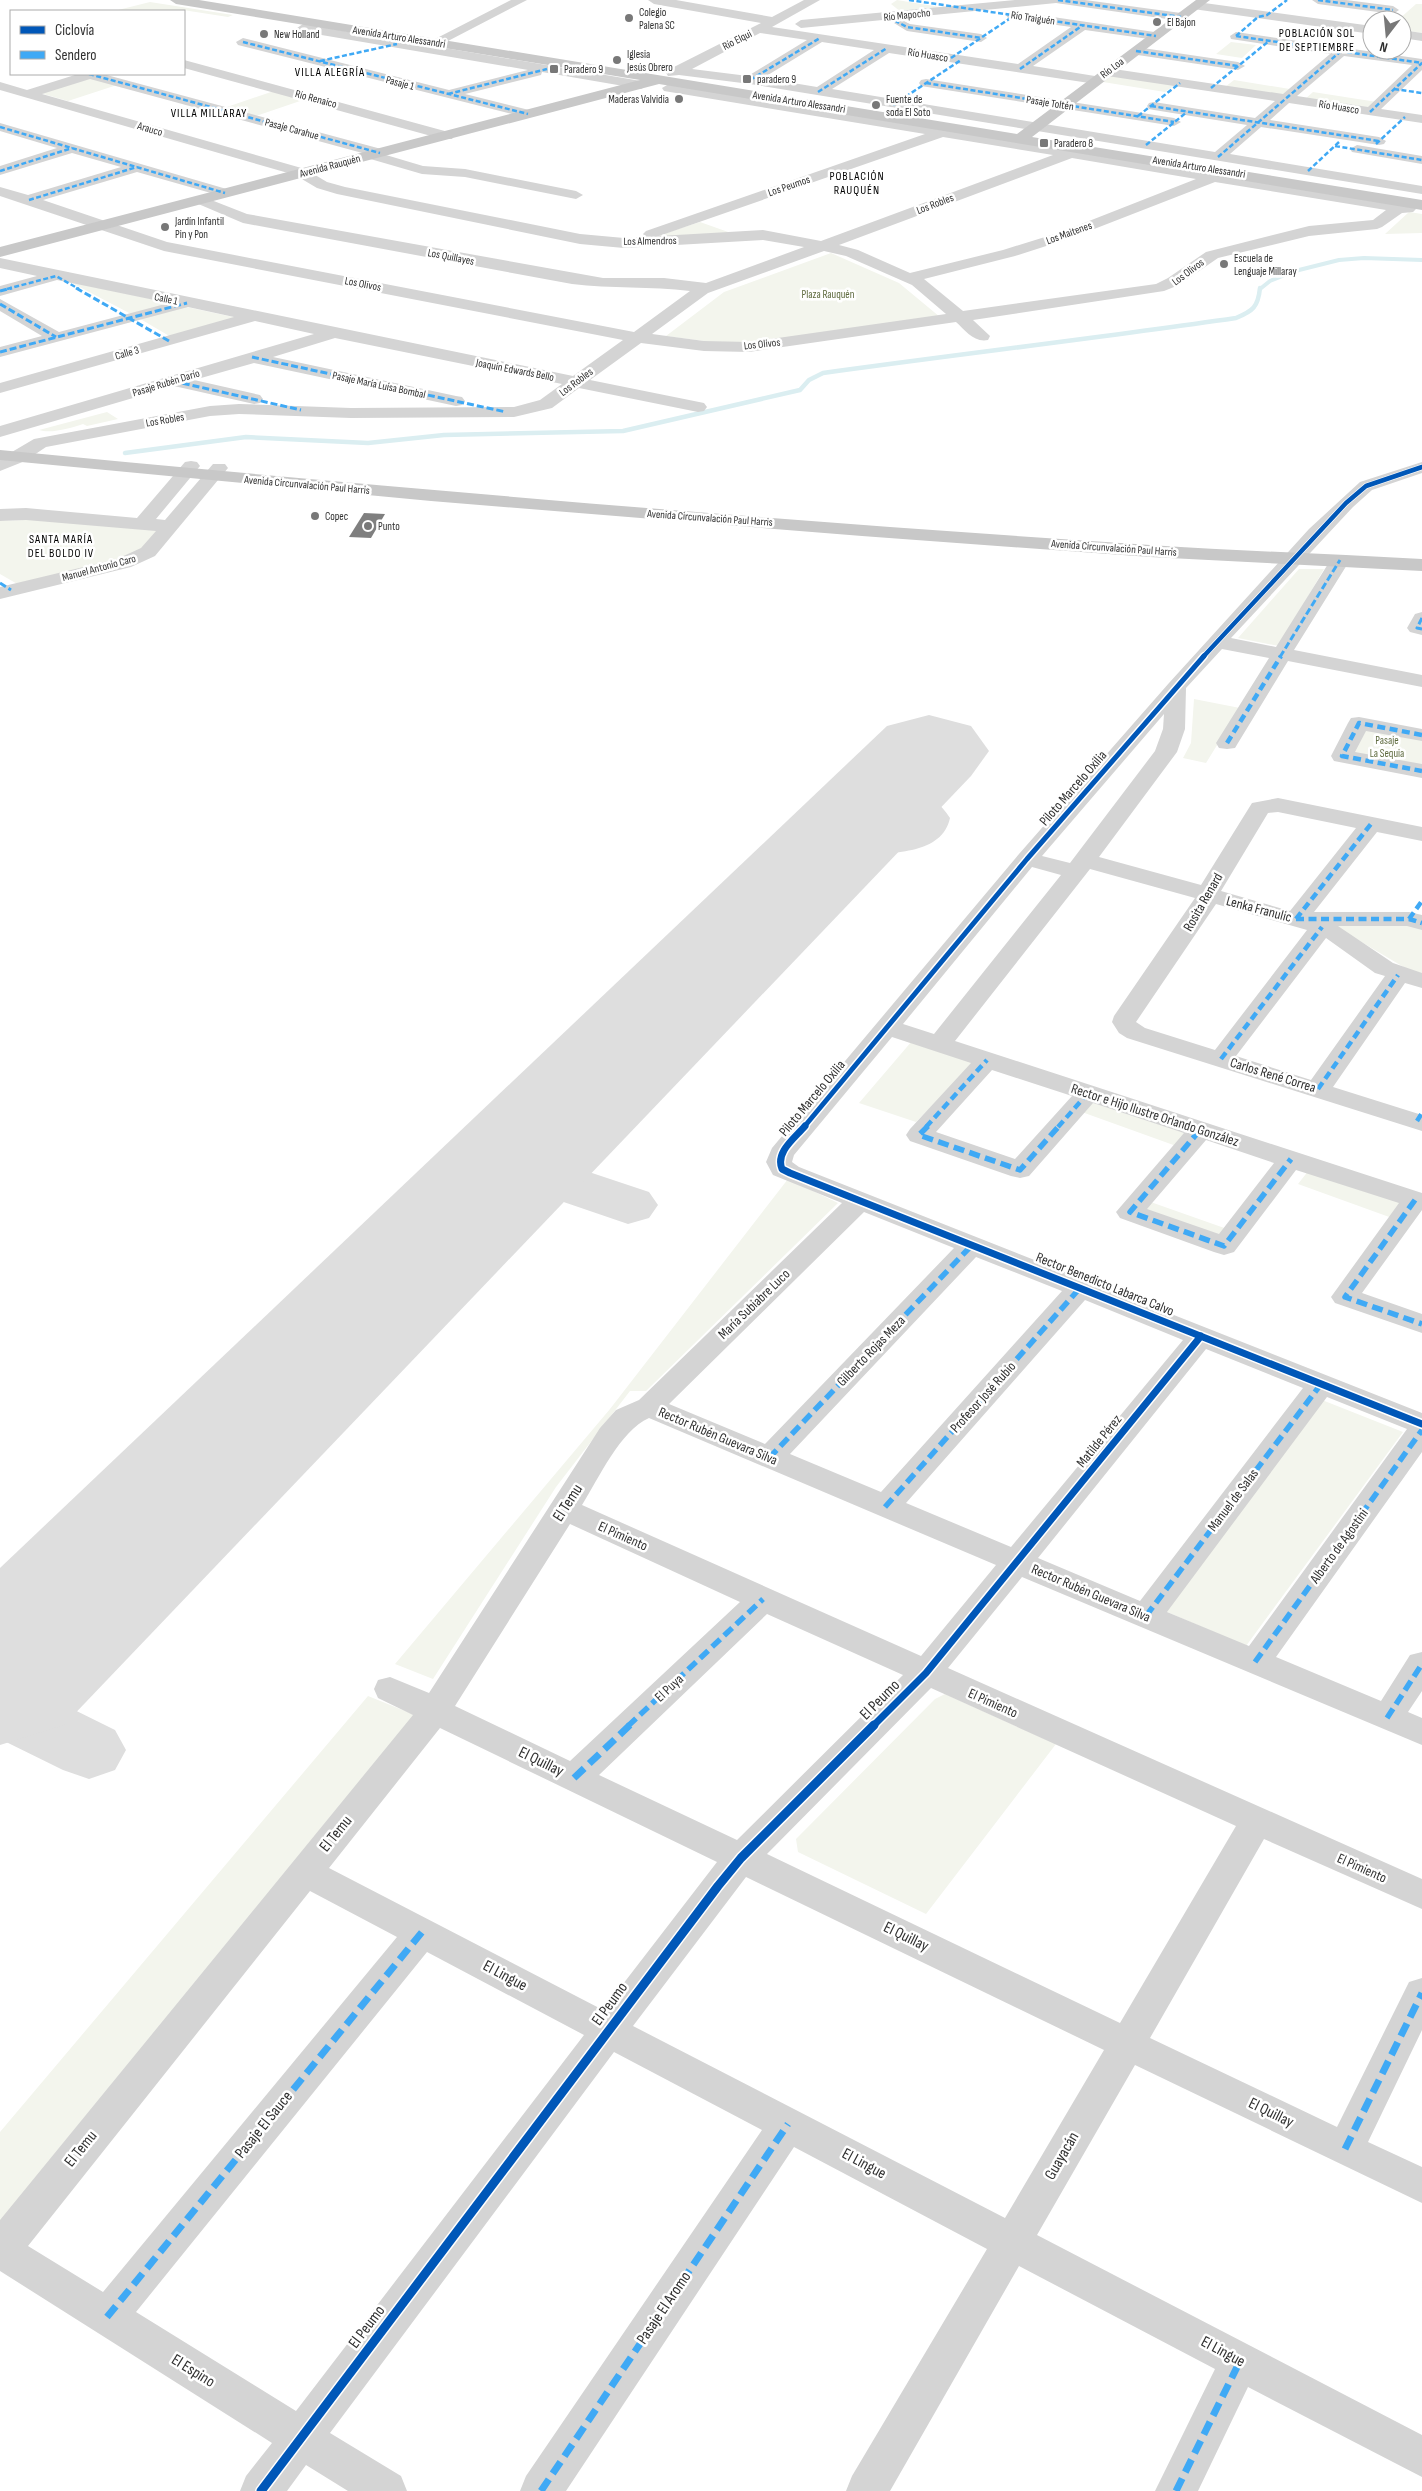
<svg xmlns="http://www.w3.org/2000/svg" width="1422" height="2491" viewBox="0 0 1422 2491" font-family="'Sofia Sans Condensed',sans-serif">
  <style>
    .green { fill: #f3f5ed }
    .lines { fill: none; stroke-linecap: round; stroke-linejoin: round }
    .stream-far1 { stroke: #dbeef1; stroke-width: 4 }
    .stream { stroke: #dbeef1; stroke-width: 4.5 }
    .taxiway { fill: #dedede; fill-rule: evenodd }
    .runway { fill: #dedede; fill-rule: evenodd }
    .building { fill: #7f7f7f }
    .minor { fill: #d4d4d4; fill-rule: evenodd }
    .major { fill: #c8c8c8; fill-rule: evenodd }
    .quiet-far4 { stroke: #3fa9f5; stroke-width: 2.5; stroke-dasharray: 5 2.5; stroke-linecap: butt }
    .quiet-far3 { stroke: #3fa9f5; stroke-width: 3; stroke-dasharray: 7 3; stroke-linecap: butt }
    .quiet-far2 { stroke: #3fa9f5; stroke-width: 4.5; stroke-dasharray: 8 4.5; stroke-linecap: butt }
    .quiet-far1 { stroke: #3fa9f5; stroke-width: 5.5; stroke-dasharray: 11 5.5; stroke-linecap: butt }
    .quiet { stroke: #3fa9f5; stroke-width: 7; stroke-dasharray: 14 7; stroke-linecap: butt }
    .cycleway-far3-casing { stroke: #fff; stroke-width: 6 }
    .cycleway-far2-casing { stroke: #fff; stroke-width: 8 }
    .cycleway-far1-casing { stroke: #fff; stroke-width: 10 }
    .cycleway-casing { stroke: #fff; stroke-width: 12 }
    .cycleway-far3 { stroke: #0057b8; stroke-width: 4.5 }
    .cycleway-far2 { stroke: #0057b8; stroke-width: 5 }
    .cycleway-far1 { stroke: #0057b8; stroke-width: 7 }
    .cycleway { stroke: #0057b8; stroke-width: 9 }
    .poi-dot { fill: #787878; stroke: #fff; stroke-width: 2 }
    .labels { text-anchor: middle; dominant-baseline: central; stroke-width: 5; stroke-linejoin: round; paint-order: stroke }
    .far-poi-label { font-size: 11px; fill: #303030; stroke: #fff; text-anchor: start }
    .far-street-label { font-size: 11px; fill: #303030; stroke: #fff }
    .far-park-label { font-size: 11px; fill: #5e6a3e; stroke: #fff }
    .far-neighbourhood-label { font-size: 12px; letter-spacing: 1px; fill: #000; stroke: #fff }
    .street-label { font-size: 14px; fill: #303030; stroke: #fff }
    .near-street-label { font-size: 16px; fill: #303030; stroke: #fff }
  </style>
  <rect width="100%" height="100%" fill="#fff"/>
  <path class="green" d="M897 0 946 8 901 12 891 4Z
    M150 2 233 15 228 17 183 10 114 11Z
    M1416 4H1422V33L1402 30V20H1398Z
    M1231 42 1256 45 1242 58 1216 54Z
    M1113 75 1175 85 1165 92 1103 82Z
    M89 78 117 85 68 101 40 93Z
    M1234 80 1296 90 1287 97 1225 87Z
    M274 91 303 100 256 116 224 108Z
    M1313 92 1377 102 1370 109 1305 99Z
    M1409 212 1422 214V233L1385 234Z
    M700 222 731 233 660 239V235Z
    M831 253 899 283 940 317 758 342H712L666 336 724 292Z
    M70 282 176 304 133 315Z
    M182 306 238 318 171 337 137 317Z
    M107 412 118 419 87 426 83 424C71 428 51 434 39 430Z
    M48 519 164 531 143 554 19 585 0 574V521Z
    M1299 569H1324L1279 646 1238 638Z
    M1194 699 1240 708 1206 763 1183 758 1191 743Z
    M1364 727 1422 739V767L1350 754Z
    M1326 921 1411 925 1422 928V974L1407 969Z
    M912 1041 975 1063 916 1122 859 1103Z
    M1087 1101 1188 1134 1179 1147 1079 1111Z
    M1309 1170 1403 1201 1392 1218 1298 1184Z
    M788 1179 838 1203 646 1391H630L556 1487 433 1679 395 1664 610 1409Z
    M1145 1200 1230 1230 1220 1242 1136 1212Z
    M1322 1400 1403 1432 1246 1646 1165 1611Z
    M945 1694 1056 1744 926 1914 798 1852 796 1839 935 1699Z
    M368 1696 415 1715 0 2225V2132Z"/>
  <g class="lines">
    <path class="stream-far1" d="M1260 289 1270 281 1295 271 1339 260 1364 258 1422 260"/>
    <path class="stream" d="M125 453 246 437 368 443 444 435 623 431 800 390 809 380 823 373C961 354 1098 338 1236 318 1253 311 1258 307 1260 288"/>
    <path class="taxiway" d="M880 785C912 787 932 790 950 818 942 855 894 851 864 857 838 863 838 872 808 865L801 854C819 828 864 827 894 823L900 819 894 816 863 810 855 800 863 790Z
      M514 1147 649 1192 658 1205 649 1218 628 1224 493 1178 484 1165 493 1152Z
      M0 1678 26 1686 115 1730 126 1750 115 1770 89 1779 63 1770 0 1739Z"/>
    <path class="runway" d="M929 715 971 726 989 751 971 776 64 1725 0 1745V1568L887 726Z"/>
  </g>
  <path class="building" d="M364 513 385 514 371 538 349 537Z"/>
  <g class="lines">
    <path class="minor" d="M511 0H527L448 41H438L437 38Z
      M648 0H676L772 17 804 0H820L772 27 1018 64 1071 27 1008 18 1006 15 1012 11 1161 33 1162 36 1156 40 1085 30 1033 66 1101 77 1103 80 1096 84 889 53 832 89 1215 152 1247 125 1154 110 1149 109 1147 106 1149 103 1154 102 1255 118 1275 101 1107 76 1100 72 1102 69 1107 68 1283 94 1330 54 1231 39 1230 36 1236 32 1422 59V70L1381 109 1422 115V123L1289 103 1270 120 1379 137 1386 141 1384 144 1379 145 1261 127 1230 154 1422 186V194L750 84 679 75 668 76 666 73 668 70 761 23 654 4ZM760 33 807 40 748 76 692 69ZM822 42 874 50 817 87 763 78ZM1344 56 1412 65 1368 107 1297 96Z
      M1015 0H1085L1181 13 1187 17 1181 21 1056 3 801 28 795 24 801 20Z
      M1312 0H1346L1393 6 1399 10 1393 14 1318 4Z
      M1197 2 1372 26V34L1193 9 1191 6Z
      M900 19 910 24 981 34 987 38 981 42 907 31 894 23Z
      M303 24 641 81 648 85 641 89 542 72 541 75 465 94 533 111 535 114 528 118 238 45 236 42 243 38 449 90 528 70 298 31 297 28Z
      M1402 30 1422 33V41L1402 38Z
      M1136 47 1238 62 1245 66 1238 70 1131 54 1129 51Z
      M184 60 452 133 454 136 452 139H442L184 68Z
      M78 74H103L385 150 386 155 423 166 465 169 576 191 583 195 576 199 465 177 422 174 367 158 366 154 90 79 42 94 305 169 327 182 345 187 580 234 624 238 645 237 643 234 646 231 925 134 664 91 662 88 669 84 1068 149 1081 144 1088 148 1085 152 1397 203 1407 198 1412 199 1414 202 1412 205 1416 209 1413 212 1402 213 1382 227 1377 229 1309 236 1218 258 1179 285 1164 291 973 320 990 336 988 340C974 343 965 330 956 322L749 352 704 351 641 343 590 380 704 403 707 407 704 411 698 412 579 388 552 408 514 417 351 418 239 414 210 416 46 447 25 461 0 471V459L34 439 210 406 239 404 351 408 514 407 540 400 562 384 335 338 273 357 456 396 462 397 465 401 462 405 456 406 254 363 194 380 260 395 263 399 260 403 254 404 174 386 0 437V426L314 334 255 321 0 393V383L234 317 188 307 0 357V347L42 336 0 311V299L59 332 169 303 57 280 0 296V286L37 276 0 268V258L573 376 623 340 164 251 0 196V187L28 195 121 167 72 153 0 175V166L57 148 0 131V123L230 190 232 193 225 197 137 172 43 200 167 242 634 332 690 291C651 286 611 289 572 284L243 223 196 203 194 200 201 196 247 214 603 278H664L706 283 804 247 763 240 624 248 580 244 337 194 317 188 295 175 0 90V82L27 90ZM943 137 1053 155 821 241 763 230 659 236ZM1072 158 1196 179 1061 232 1003 250 910 273 858 250 839 245ZM1215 182 1386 210 1373 220 1309 226 1206 252 1168 278 1156 284 963 311 924 279 1015 256 1071 238ZM824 251 846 256 912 285 946 314 749 342 704 341 652 334 708 293Z
      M926 79 1174 118 1181 122 1174 126 921 86 919 83 921 80Z
      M1357 145 1422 156V164L1352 152 1350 149Z
      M191 461 197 462 200 466 156 519 165 520 213 464H225L228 468 155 556 131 567 0 599V587L117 559 141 548 156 531 26 520 0 521V509L26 508 137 518 185 462Z
      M1422 462V473L1372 490 1353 507 1231 638 1276 647 1333 556H1347L1350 560 1294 650 1422 675V687L1288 661 1238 743 1235 748 1227 749 1219 748 1216 743 1269 658 1222 649 1186 688 1185 729 1177 752 1099 857 1201 885 1252 803 1278 798 1422 827V841L1377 832 1314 912H1409L1422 915V930L1407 926H1338L1393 963 1422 973V988L1405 983 1333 1087 1422 1115V1131L1127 1038 1119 1033 1112 1022 1114 1016 1195 898 1090 869 955 1041 1422 1193V1210L1362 1293 1422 1314V1333L1335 1303 1331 1297 1399 1203 1296 1170 1234 1252 1224 1255 1214 1252 1120 1218 1116 1212 1184 1133 1093 1103 1029 1176 1020 1178 1011 1176 910 1141 906 1135 910 1129 971 1063 892 1037 794 1155 792 1162 799 1167 1422 1413V1452L1276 1657 1381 1701 1410 1655 1422 1652V1691L1408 1712 1422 1718V1745L1022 1577 948 1668 1422 1879V1909L1264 1839 1150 2038 1337 2127 1409 1982 1422 1978V2030L1368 2142 1422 2167V2203L1135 2065 1037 2235 1422 2435V2477L1248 2387 1198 2491H1155L1215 2369 1019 2266 890 2491H846L852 2476 987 2249 794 2147 566 2491H520L526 2476 762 2130 614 2052 330 2433 401 2476 407 2491H348L306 2465 287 2491H240L246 2476 272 2443 0 2271V2220L413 1715 378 1698 374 1689 378 1680 390 1677 429 1693 600 1428 616 1410 639 1400 842 1203 773 1175 766 1162 772 1148 1019 854 1169 683 1309 529 1360 482ZM1164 714 1163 729 1155 751 1070 863 1042 856ZM1278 812 1356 828 1290 911 1221 891 1268 813ZM1032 867 1061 875 934 1034 903 1024ZM1216 904 1307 930 1215 1050 1145 1028 1136 1022ZM1326 938 1375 973 1385 976 1311 1080 1236 1056ZM992 1070 1072 1096 1015 1159 936 1132ZM1206 1140 1274 1163 1219 1234 1147 1209ZM864 1212 954 1248 765 1444 669 1404ZM976 1257 1062 1291 881 1492 790 1454ZM1085 1300 1183 1340 1011 1547 906 1503ZM1206 1349 1303 1388 1140 1601 1038 1558ZM1327 1397 1407 1429 1249 1646 1167 1612ZM649 1418 996 1565 921 1656 582 1505C599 1478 620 1431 649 1418ZM570 1524 740 1602 570 1761 455 1706ZM767 1614 903 1675 737 1840 599 1775ZM931 1688 1236 1826 1120 2023 767 1854ZM440 1728 717 1862 603 2010 329 1868ZM746 1877 1104 2050 1005 2218 633 2026ZM310 1891 397 1937 103 2292 28 2246ZM427 1952 584 2035 296 2411 136 2312Z
      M1422 612V635L1410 632 1407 628 1415 614Z
      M1359 717 1422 729V741L1366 731 1355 752 1422 764V778L1334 761 1331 756 1348 723 1351 718Z"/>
    <path class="major" d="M170 0H199L1017 134 1196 0H1210L1032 137 1422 200V210L659 84 0 257V247L640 80 176 4Z
      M0 450C383 487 766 520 1150 545 1241 551 1331 554 1422 559V571L1150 557 862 536 431 501 0 460Z"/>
    <path class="quiet-far4" d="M909 0 1156 36
      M1058 0 1181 17
      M1318 0 1393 10
      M888 17 907 27 981 38
      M1236 36 1422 63
      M1236 36 1258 17 1267 15 1287 0
      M243 42 528 114
      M1136 51 1238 66
      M951 58 1015 15
      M320 61 397 44
      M1020 69 1083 25
      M89 74 380 153
      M750 80 820 38
      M926 83 1174 122
      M1211 88 1269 41
      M1394 89 1422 93
      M818 92 887 48
      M448 94 547 69
      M893 105 961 60
      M1151 106 1379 141
      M1370 112 1422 63
      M1138 116 1180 83
      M0 127 225 193
      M1376 144 1405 117
      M1146 145 1187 112
      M1335 146 1422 160
      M1218 157 1341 51
      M0 171 72 148
      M1308 171 1339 142
      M29 200 137 167
      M7 289 56 276 79 289"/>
    <path class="quiet-far3" d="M76 288 169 341
      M0 291 12 288
      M0 304 56 337
      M0 352 187 303
      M252 357 506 412
      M173 381 301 410
      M0 583 11 590
      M1422 618 1417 628 1422 629
      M1280 657 1340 560"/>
    <path class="quiet-far2" d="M1422 735 1359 723 1342 756 1422 771
      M1227 743 1281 656
      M1296 919H1409L1422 923
      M1296 919 1371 824
      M1409 919 1422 901
      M1221 1059 1322 927
      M1318 1089 1398 975
      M1417 1121 1422 1113
      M926 1127 987 1060
      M1058 1127 1088 1093"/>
    <path class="quiet-far1" d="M928 1126 919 1135 1020 1170 1059 1126
      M1200 1130 1130 1212 1224 1246 1291 1159
      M1415 1200 1345 1297 1422 1324
      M769 1458 972 1245
      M885 1507 1080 1288
      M1146 1616 1321 1384
      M1255 1662 1422 1430
      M1387 1718 1422 1664
      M628 1726 763 1599"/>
    <path class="quiet" d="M574 1778 630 1725
      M1345 2149 1422 1993
      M107 2317 422 1932
      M541 2491 788 2124
      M1176 2491 1240 2361"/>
    <g class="cycleway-far3-casing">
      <path id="cycleway-far3" d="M1203 657 1346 503 1366 486 1422 467"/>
    </g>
    <g class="cycleway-far2-casing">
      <path id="cycleway-far2" d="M804 1127 1027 859 1204 656"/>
    </g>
    <g class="cycleway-far1-casing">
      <path id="cycleway-far1" d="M805 1126C795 1138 775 1152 782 1169L790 1173 1422 1424
        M873 1726 926 1673 1201 1336"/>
    </g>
    <g class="cycleway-casing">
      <path id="cycleway" d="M261 2491 718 1886 741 1858 874 1725"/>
    </g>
    <use href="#cycleway-far3" class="cycleway-far3"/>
    <use href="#cycleway-far2" class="cycleway-far2"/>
    <use href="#cycleway-far1" class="cycleway-far1"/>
    <use href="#cycleway" class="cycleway"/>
  </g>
  <g class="poi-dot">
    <circle cx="629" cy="18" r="5"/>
    <circle cx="1157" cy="22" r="5"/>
    <circle cx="264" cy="34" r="5"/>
    <circle cx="617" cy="60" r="5"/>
    <rect x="549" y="64" width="10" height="10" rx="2.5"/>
    <rect x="742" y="74" width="10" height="10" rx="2.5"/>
    <circle cx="679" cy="99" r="5"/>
    <circle cx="876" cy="105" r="5"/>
    <rect x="1039" y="138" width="10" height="10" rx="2.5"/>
    <circle cx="165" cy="227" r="5"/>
    <circle cx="1224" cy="264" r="5"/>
    <circle cx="315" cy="516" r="5"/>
    <circle cx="368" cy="526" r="5"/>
  </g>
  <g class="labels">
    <g class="far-poi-label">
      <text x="639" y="12">Colegio<tspan x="639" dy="13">Palena SC</tspan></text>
      <text x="1167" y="22">El Bajon</text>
      <text x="274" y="34">New Holland</text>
      <text x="627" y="54">Iglesia<tspan x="627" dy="13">Jesús Obrero</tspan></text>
      <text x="564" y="69">Paradero 9</text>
      <text x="757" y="79">paradero 9</text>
      <text x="669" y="99" text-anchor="end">Maderas Valvidia</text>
      <text x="886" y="99">Fuente de<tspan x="886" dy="13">soda El Soto</tspan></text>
      <text x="1054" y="143">Paradero 8</text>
      <text x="175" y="221">Jardín Infantil<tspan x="175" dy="13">Pin y Pon</tspan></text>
      <text x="1234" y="258">Escuela de<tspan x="1234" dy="13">Lenguaje Millaray</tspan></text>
      <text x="325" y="516">Copec</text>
      <text x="378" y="526">Punto</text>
    </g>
    <g class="far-street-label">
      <text transform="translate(907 15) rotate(-6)">Río Mapocho</text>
      <text transform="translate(1033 18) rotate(8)">Río Traiguén</text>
      <text transform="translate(399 37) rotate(9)">Avenida Arturo Alessandri</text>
      <text transform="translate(737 40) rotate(-27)">Río Elqui</text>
      <text transform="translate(928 55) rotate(9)">Río Huasco</text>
      <text transform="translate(1112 68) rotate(-37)">Río Loa</text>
      <text transform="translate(400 83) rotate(15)">Pasaje 1</text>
      <text transform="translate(316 99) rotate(15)">Río Renaico</text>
      <text transform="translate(799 102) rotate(9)">Avenida Arturo Alessandri</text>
      <text transform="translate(1050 103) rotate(9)">Pasaje Toltén</text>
      <text transform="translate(1339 107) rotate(9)">Río Huasco</text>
      <text transform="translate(150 129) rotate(16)">Arauco</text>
      <text transform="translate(292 129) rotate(15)">Pasaje Carahue</text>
      <text transform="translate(330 166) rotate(-15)">Avenida Rauquén</text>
      <text transform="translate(1199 167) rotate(9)">Avenida Arturo Alessandri</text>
      <text transform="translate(789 186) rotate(-19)">Los Peumos</text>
      <text transform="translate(935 204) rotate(-21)">Los Robles</text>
      <text transform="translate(1069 233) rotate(-20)">Los Maitenes</text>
      <text transform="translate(650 241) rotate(-1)">Los Almendros</text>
      <text transform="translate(451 257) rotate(11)">Los Quillayes</text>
      <text transform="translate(1188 272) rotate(-37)">Los Olivos</text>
      <text transform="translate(363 284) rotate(11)">Los Olivos</text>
      <text transform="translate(166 299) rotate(12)">Calle 1</text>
      <text transform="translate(762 344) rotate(-6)">Los Olivos</text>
      <text transform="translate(127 353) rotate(-16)">Calle 3</text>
      <text transform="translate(515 370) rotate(11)">Joaquín Edwards Bello</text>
      <text transform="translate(576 382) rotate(-37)">Los Robles</text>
      <text transform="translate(166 383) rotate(-17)">Pasaje Rubén Darío</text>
      <text transform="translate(379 385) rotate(12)">Pasaje María Luísa Bombal</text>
      <text transform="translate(165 420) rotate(-10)">Los Robles</text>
      <text transform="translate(307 485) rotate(5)">Avenida Circunvalación Paul Harris</text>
      <text transform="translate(710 518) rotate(4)">Avenida Circunvalación Paul Harris</text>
      <text transform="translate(1114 548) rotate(4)">Avenida Circunvalación Paul Harris</text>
      <text transform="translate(99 568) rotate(-15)">Manuel Antonio Caro</text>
    </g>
    <g class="far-park-label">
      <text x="828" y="294">Plaza Rauquén</text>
      <text x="1387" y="740">Pasaje<tspan x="1387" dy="13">La Sequia</tspan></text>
    </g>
    <g class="far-neighbourhood-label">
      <text x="1317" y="33">POBLACIÓN SOL<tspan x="1317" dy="14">DE SEPTIEMBRE</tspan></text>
      <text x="330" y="72">VILLA ALEGRÍA</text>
      <text x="209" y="113">VILLA MILLARAY</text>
      <text x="857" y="176">POBLACIÓN<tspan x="857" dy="14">RAUQUÉN</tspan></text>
      <text x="61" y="539">SANTA MARÍA<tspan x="61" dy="14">DEL BOLDO IV</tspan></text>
    </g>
    <g class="street-label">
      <text transform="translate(1073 788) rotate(-49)">Piloto Marcelo Oxilia</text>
      <text transform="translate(1203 902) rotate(-60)">Rosita Renard</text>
      <text transform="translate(1259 909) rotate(15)">Lenka Franulic</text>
      <text transform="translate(1273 1075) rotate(17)">Carlos René Correa</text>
      <text transform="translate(812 1098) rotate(-50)">Piloto Marcelo Oxilia</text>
      <text transform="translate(1155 1115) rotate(18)">Rector e Hijo Ilustre Orlando González</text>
      <text transform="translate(1105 1284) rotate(22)">Rector Benedicto Labarca Calvo</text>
      <text transform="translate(754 1304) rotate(-44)">María Subiabre Luco</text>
      <text transform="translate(871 1351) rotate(-46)">Gilberto Rojas Meza</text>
      <text transform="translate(983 1397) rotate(-48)">Profesor José Rubio</text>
      <text transform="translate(718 1436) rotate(23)">Rector Rubén Guevara Silva</text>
      <text transform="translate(1099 1441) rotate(-51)">Matilde Pérez</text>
      <text transform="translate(1233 1500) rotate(-53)">Manuel de Salas</text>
      <text transform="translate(623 1536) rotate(24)">El Pimiento</text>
      <text transform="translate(1339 1546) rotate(-54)">Alberto de Agostini</text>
      <text transform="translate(1091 1593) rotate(23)">Rector Rubén Guevara Silva</text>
      <text transform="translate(669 1688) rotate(-43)">El Puya</text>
      <text transform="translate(993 1703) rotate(24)">El Pimiento</text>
      <text transform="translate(1362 1868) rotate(24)">El Pimiento</text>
    </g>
    <g class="near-street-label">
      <text transform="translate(568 1503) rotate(-57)">El Temu</text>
      <text transform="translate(880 1700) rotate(-45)">El Peumo</text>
      <text transform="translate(541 1762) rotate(26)">El Quillay</text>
      <text transform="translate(336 1834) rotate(-51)">El Temu</text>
      <text transform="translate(906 1937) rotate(26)">El Quillay</text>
      <text transform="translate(505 1976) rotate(28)">El Lingue</text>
      <text transform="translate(610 2004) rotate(-54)">El Peumo</text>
      <text transform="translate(1271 2113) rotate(26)">El Quillay</text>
      <text transform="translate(264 2125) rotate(-51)">Pasaje El Sauce</text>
      <text transform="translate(81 2149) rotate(-51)">El Temu</text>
      <text transform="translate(1062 2156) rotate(-60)">Guayacán</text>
      <text transform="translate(864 2164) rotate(28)">El Lingue</text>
      <text transform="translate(664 2308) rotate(-56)">Pasaje El Aromo</text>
      <text transform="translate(367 2327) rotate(-53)">El Peumo</text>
      <text transform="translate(1223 2352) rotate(28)">El Lingue</text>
      <text transform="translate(193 2371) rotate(32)">El Espino</text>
    </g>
  </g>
  <rect x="10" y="10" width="175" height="65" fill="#ffffff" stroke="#acacac"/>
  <rect x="20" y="26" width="25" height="8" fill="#0057b8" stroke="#acacac"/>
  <text x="55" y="35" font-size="15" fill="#303030">Ciclovía</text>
  <rect x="20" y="51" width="25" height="8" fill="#3fa9f5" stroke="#acacac"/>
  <text x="55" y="60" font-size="15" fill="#303030">Sendero</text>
  <g transform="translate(1387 35) rotate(196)"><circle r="24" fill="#ffffff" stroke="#acacac"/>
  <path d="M0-4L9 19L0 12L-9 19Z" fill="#787878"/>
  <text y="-8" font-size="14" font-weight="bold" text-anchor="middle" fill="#303030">N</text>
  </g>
</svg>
